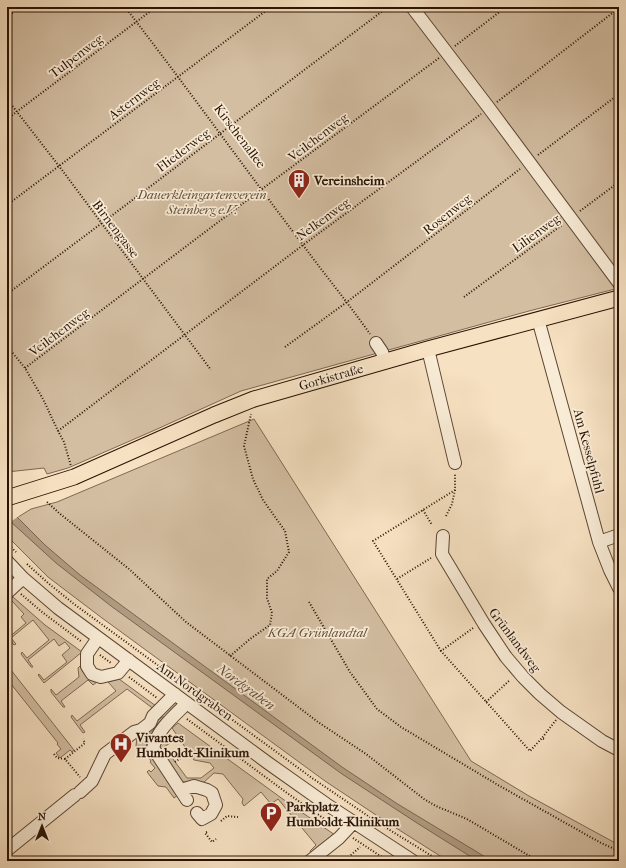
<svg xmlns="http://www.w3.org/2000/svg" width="626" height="868" viewBox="0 0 626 868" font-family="'IM FELL French Canon',serif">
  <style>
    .green { fill: #d3bea2; stroke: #7e6852 }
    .water { fill: #b09b81; stroke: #7a644f }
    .pier { fill: #f6e1c2 }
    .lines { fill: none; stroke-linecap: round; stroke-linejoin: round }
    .minor-casing { stroke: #5c4633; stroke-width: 14 }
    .major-casing { stroke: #291203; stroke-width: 17 }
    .path { stroke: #291203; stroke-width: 2; stroke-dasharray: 1 2; stroke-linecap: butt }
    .minor { stroke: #f9ecd7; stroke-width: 12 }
    .major { stroke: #f6e1c2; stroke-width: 15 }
    .labels { text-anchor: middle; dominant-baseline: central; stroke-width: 3.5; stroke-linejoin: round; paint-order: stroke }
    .street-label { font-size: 13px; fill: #291203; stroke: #f9ecd7 }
    .poi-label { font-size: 13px; font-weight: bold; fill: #291203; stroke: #f9ecd7; text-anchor: start }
    .park-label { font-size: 13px; font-style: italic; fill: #644e3b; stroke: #f9ecd7 }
    .water-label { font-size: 14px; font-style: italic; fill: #5f4935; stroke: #f9ecd7 }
  </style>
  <rect width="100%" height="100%" fill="#f6e1c2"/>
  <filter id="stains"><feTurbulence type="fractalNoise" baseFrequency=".005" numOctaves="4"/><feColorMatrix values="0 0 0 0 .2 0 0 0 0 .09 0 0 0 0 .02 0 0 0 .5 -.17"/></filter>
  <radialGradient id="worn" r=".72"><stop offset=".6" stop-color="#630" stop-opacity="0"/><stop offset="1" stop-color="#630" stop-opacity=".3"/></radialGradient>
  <path class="green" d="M7 7H619V288L529 311 241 391 155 430 68 468 47 474 44 468 7 472Z
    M254 419 471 761 529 796 619 845V861H448L385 821 325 781 102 618 48 577 7 536V524L31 509 57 502Z
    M13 597 45 625 82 652 44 683 38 675 39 674 44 680 67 662 62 655 70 648 65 642 59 646 54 639 28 660 33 667H31L21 654 22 652 27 658 49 640 33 620 11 638 16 644 14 645 8 638 26 623 21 617 24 614 12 601 7 605V602Z
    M7 665 74 750 72 752 70 750 60 758 56 753 61 749 57 744 58 743 7 679Z
    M80 666C83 675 89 678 97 682L93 685 88 680 61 701 65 707H63L51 692V689L56 695 79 677 78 668Z
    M119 679 156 706 153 708 151 707 127 689 80 725 85 732 83 733 71 717 72 715 77 721 116 691 108 682Z
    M162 717H164L165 718C158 730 144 731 147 748L178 795 174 798 166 787 158 786 147 772 149 770 151 772 155 768 150 762 151 761 145 752H140L136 746 137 737Z
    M178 723 291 805 335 835 311 853 310 851 316 845 278 799 271 804 261 792 244 806 242 803 243 799 223 774 214 773 203 783 183 782 158 747 164 735 170 743 164 747 187 778H201L214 768 210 763 194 760 172 728Z"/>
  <path class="water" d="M7 507 45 545 80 575 342 767 396 803 492 861H479L468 855 417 823 342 774 111 606 56 563 11 522 7 518Z"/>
  <path class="pier" d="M7 505 19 516 9 523 7 521Z"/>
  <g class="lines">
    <g class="minor-casing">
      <path id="minor" d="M412 7 489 108 619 283
        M538 319 599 542 610 570 619 588
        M376 343 382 352 385 361
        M428 349 455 463
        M443 536 442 554 484 624 506 657 523 677 540 694 561 712 602 741 619 750
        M599 542 619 535
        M7 561 23 578 58 608 268 763 326 804 413 861
        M7 593 10 590 23 578
        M98 638 87 654V666L92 674 101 677 118 673 129 660
        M187 703C174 716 157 730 153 748L187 800
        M181 790 194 786 207 790 212 793 216 805 211 814 202 819 197 813
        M80 792 92 781 105 754 134 732 141 730 150 723 153 716 175 694
        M7 850 75 795
        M310 861 339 838 354 822"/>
    </g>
    <g class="major-casing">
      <path id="major" d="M7 498 74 477 214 415 254 399 428 349 619 298"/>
    </g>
    <path class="path" d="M125 7C186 86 243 166 303 245 325 275 349 304 370 334
      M7 17 20 7
      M455 46 506 7
      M7 99 59 166 211 370
      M497 102 619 8
      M7 119 156 7
      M538 155 619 94
      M7 205 271 7
      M580 211 619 182
      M7 294C135 199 261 102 388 7
      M464 297 562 225
      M7 346 25 368 43 399 58 431 64 442 71 466
      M285 347 347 302 520 169
      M25 368 262 189 439 58
      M58 431 303 245 481 114
      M47 502 59 513 129 569 186 622 318 722 366 754 424 799 436 806 467 819 538 861
      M423 510 432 525
      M446 516 452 504 455 490V473
      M7 543 16 552
      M27 564 48 583 74 604 312 778 380 824 440 861
      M397 579 431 558
      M21 594 42 612 82 642
      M309 602 350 672 377 709 401 727 498 785 601 843 619 851
      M473 628 441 651 530 751 542 738
      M441 651 373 541 455 490
      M100 655 111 663
      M230 656 250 639 270 625 272 613 267 598V579L277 571 289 552 285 531 263 500 253 479 244 446 251 414
      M129 677 157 698
      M486 702 510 680
      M187 719 287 793 336 827
      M544 739 542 738 556 720
      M54 754 57 758 65 759 80 777
      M65 759 85 743 83 739
      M175 762 185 755
      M221 821 227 816 238 817
      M207 832 205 833 212 842 216 839
      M353 838 388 861
      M344 861 360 847"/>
    <use href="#minor" class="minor"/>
    <use href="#major" class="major"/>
  </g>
  <defs>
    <g id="building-pin" transform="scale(1.15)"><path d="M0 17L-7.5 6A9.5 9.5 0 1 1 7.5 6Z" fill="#8f2418" stroke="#f9ecd7"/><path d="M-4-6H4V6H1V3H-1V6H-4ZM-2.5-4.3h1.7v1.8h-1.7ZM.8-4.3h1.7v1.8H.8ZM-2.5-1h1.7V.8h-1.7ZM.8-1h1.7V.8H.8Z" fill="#fff"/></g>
    <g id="hospital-pin" transform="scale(1.15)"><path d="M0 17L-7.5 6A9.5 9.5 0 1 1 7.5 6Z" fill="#8f2418" stroke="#f9ecd7"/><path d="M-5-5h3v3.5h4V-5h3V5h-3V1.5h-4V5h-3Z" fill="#fff"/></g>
    <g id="parking-pin" transform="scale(1.15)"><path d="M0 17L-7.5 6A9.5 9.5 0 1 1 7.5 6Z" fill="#8f2418" stroke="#f9ecd7"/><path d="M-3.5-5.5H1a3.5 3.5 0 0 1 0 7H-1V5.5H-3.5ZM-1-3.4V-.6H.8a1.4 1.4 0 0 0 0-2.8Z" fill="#fff"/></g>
  </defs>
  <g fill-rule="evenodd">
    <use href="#building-pin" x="299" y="180"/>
    <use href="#hospital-pin" x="121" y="744"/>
    <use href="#parking-pin" x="271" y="813"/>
  </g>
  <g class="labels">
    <g class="street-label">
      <text transform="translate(76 56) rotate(-37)">Tulpenweg</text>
      <text transform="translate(134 99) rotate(-37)">Asternweg</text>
      <text transform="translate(240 136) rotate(53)">Kirschenallee</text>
      <text transform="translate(318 137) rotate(-37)">Veilchenweg</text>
      <text transform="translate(183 150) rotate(-37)">Fliederweg</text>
      <text transform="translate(447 214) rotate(-38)">Rosenweg</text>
      <text transform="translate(323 219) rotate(-36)">Nelkenweg</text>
      <text transform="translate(116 229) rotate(53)">Birnengasse</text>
      <text transform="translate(536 233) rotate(-36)">Lilienweg</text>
      <text transform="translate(59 332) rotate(-37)">Veilchenweg</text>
      <text transform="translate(331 377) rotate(-16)">Gorkistraße</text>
      <text transform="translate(589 451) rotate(75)">Am Kesselpfuhl</text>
      <text transform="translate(515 640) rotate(53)">Grünlandweg</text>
      <text transform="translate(195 691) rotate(36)">Am Nordgraben</text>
    </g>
    <g class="poi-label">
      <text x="314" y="180">Vereinsheim</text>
      <text x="136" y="737">Vivantes<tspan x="136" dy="15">Humboldt-Klinikum</tspan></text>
      <text x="286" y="806">Parkplatz<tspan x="286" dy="15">Humboldt-Klinikum</tspan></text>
    </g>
    <g class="park-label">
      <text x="202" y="194">Dauerkleingartenverein<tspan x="202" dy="15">Steinberg e.V.</tspan></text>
      <text x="317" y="632">KGA Grünlandtal</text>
    </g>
    <g class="water-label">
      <text transform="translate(246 687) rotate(36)">Nordgraben</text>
    </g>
  </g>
  <rect width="626" height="868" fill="none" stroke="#f6e1c2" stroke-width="24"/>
  <rect x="8" y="8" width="610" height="852" fill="none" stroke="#291203" stroke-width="2"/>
  <rect x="12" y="12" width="602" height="844" fill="none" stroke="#291203"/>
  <g transform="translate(42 826)" stroke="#f9ecd7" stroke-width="3" paint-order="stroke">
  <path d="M0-3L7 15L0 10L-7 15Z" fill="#291203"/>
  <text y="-6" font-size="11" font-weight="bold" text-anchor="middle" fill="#291203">N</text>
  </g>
  <rect width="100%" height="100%" filter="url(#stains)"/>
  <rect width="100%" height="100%" fill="url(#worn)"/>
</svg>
